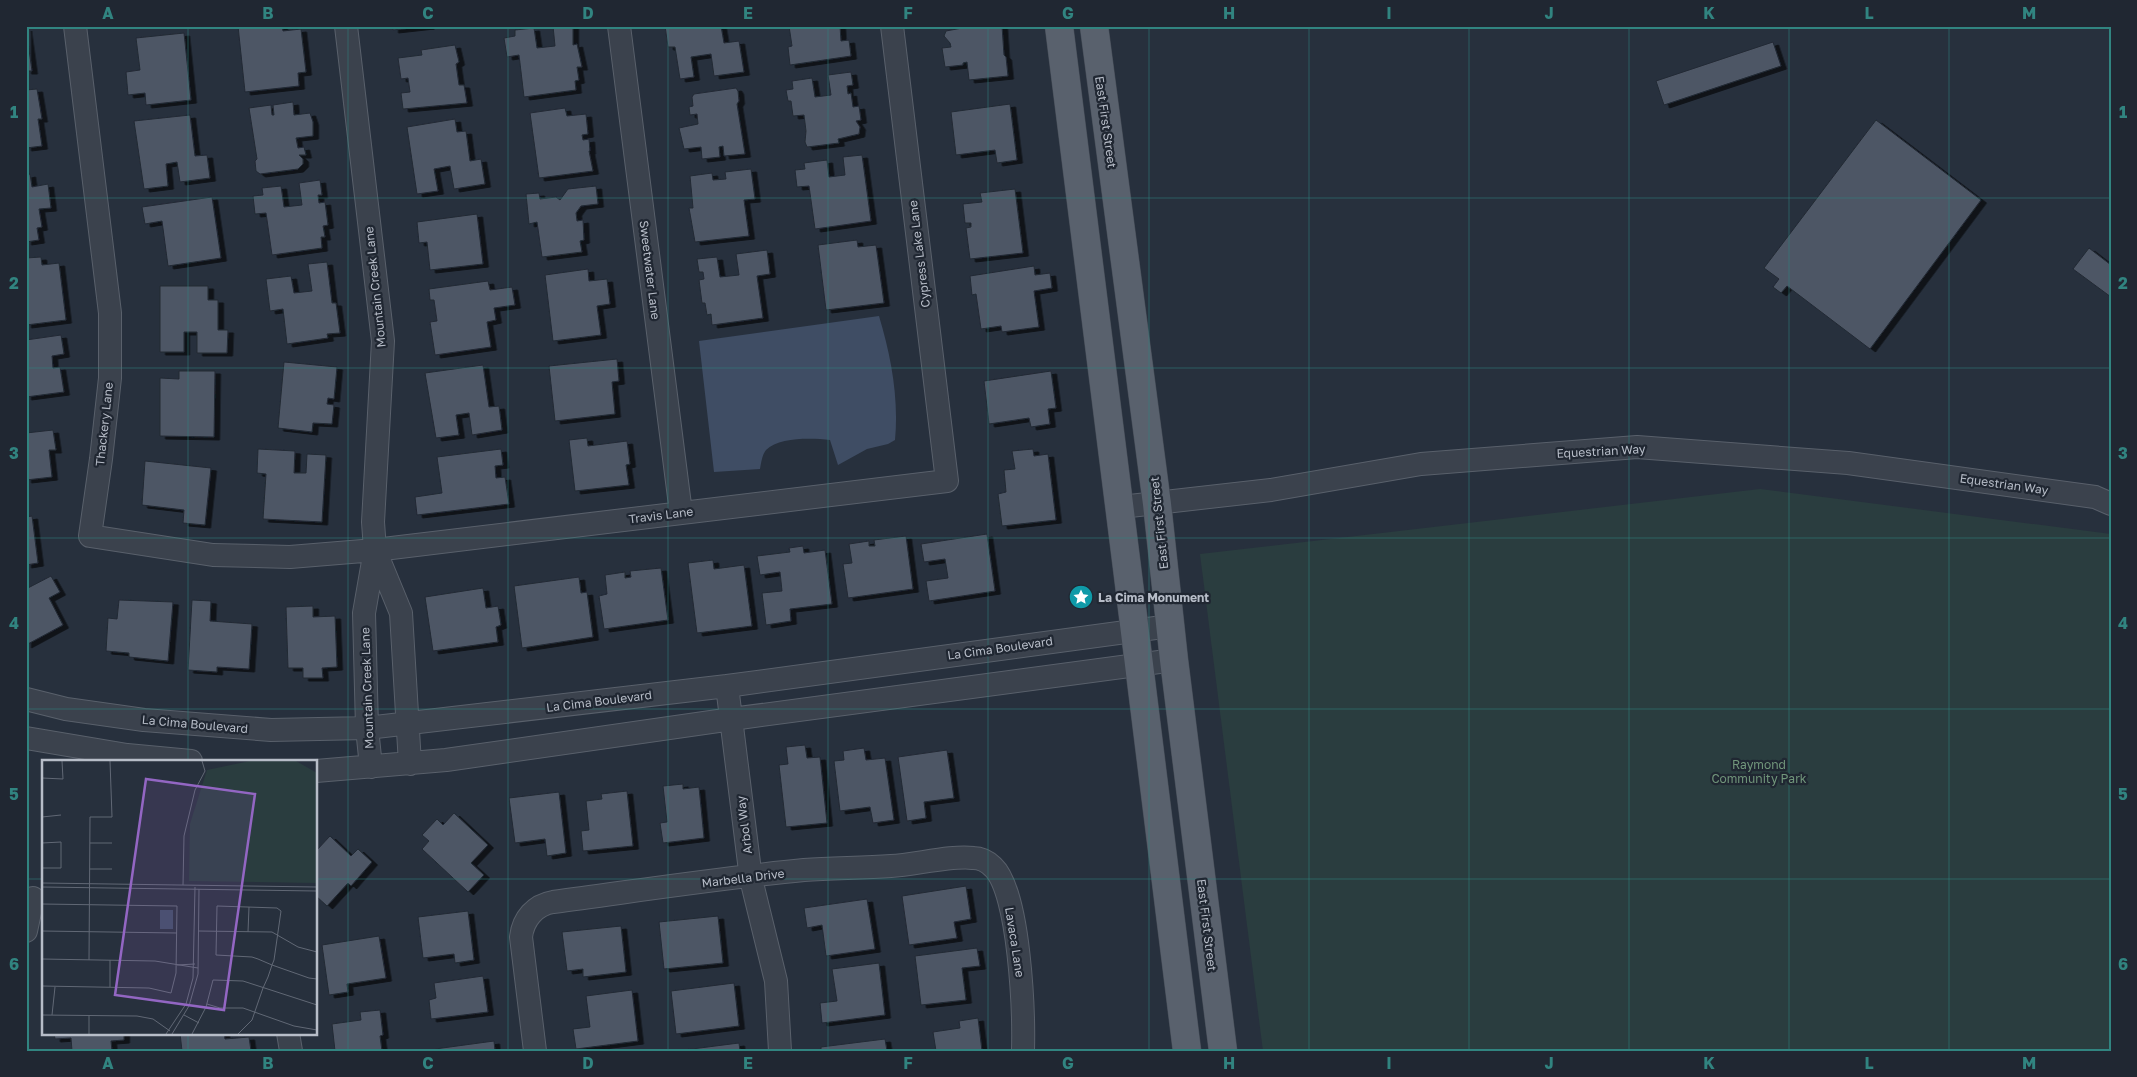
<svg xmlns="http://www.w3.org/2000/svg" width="2137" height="1077" viewBox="0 0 2137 1077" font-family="'Golos Text',sans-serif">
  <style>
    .green { fill: #2a3d3f }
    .water { fill: #3f4d64 }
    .building { fill: #4e5765; stroke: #222934; filter: url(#shadow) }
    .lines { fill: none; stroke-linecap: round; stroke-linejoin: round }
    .minor-casing { stroke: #59606b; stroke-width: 24 }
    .major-casing { stroke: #444b56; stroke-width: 29 }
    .minor { stroke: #3b424d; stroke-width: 22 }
    .major { stroke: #59616d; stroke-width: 28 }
    .grid { fill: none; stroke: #318480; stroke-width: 1; stroke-opacity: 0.55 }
    .labels { text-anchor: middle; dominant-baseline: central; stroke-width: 4.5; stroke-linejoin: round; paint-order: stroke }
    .street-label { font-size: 12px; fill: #b7bdc8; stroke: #202732 }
    .poi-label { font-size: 12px; font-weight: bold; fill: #b7bdc8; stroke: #202732; text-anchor: start }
    .park-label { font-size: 12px; fill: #71967b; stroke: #202732 }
    .inset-road { fill: none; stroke: #616875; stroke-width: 1 }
    .view { fill: #9366c3; fill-opacity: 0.15; stroke: #9366c3; stroke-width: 2.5 }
    .inset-edge { fill: none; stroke: #b7bdc8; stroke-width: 2.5 }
    .neatline { fill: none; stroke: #318480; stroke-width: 2 }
    .grid-label { font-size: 16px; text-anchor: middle; font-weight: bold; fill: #318480 }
  </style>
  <defs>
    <filter id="shadow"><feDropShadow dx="5.5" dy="3" stdDeviation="0" flood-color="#0009"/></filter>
  </defs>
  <rect width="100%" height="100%" fill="#27303d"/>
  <path class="green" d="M1760 489 2111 534V1051H1263L1200 554Z"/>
  <path class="water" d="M879 316C891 356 899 398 895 440L888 444 867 449 838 465 830 440C812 438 779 437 766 450 762 455 761 463 760 469L714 472 699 341Z"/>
  <path class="building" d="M238 26H282L283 31 301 29 306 72 298 73 299 86 245 92Z
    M393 26H429L393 30Z
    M553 26H573V45L577 44 582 67H577L579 80 575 81 576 90 524 97 519 55 507 57 504 38 515 36V30L534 28 537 48 555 46Z
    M665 26H721L724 43 739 41 744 72 714 76 711 54 691 57 694 77 680 79 675 47H668Z
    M789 26H840L841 41 849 40 851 56 790 65 788 47 792 46Z
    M973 26H1002L1004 55 1006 57 1008 76 969 80 967 62 963 63V65L945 67 942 48 951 47 950 43 944 36 946 31Z
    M26 28 32 71H26Z
    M184 33 191 100 146 105 145 93 128 95 126 72 140 70 136 38Z
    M1773 42 1781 66 1664 105 1656 81Z
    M455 45 459 62 456 64 459 85H464L467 103 403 109 401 93 410 92 408 78 401 79 398 58 422 55 421 50Z
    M851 72 853 85 847 86 848 94 851 93 853 107 859 106 861 120 856 121 860 127 859 134 838 139 839 143 807 147 805 142 806 131 804 115 793 116 791 101H788L786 90 793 89 792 81 812 78 815 97 831 95 828 75Z
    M736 88 738 91 739 101 737 104 745 154 724 156 723 146 719 147 720 157 702 159 701 147 684 149 679 128 698 124 697 114 690 115 689 107 693 106 692 97 694 94Z
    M37 89 42 119H38L42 146 26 148V90Z
    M293 102 294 115 310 113 313 122V136L296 138 298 148 304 147 306 155H299L303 159V164L298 169 260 174 256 171 255 161 257 159 249 108 271 105 272 115H274L273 105Z
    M1010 104 1017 160 997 163 995 150 956 155 951 112Z
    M565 108 567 116 586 114 588 134 582 135 583 140 589 139 590 151H589L593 171 539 178 530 113Z
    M190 115 195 156 207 155 210 178 180 182 177 162 166 164 168 186 144 189 134 121Z
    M455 119 457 132 466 131 470 161 481 159 485 184 454 189 450 166 434 169 438 191 417 194 407 127Z
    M1876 120 1981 200 1870 349 1787 286 1781 293 1773 287 1779 279 1764 268Z
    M862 155 871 221 815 229 809 186 797 187 795 170 805 169 804 163 827 160 829 177 845 175 843 157Z
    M751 169 755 199 744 200 749 236 695 242 689 208H693L690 176 712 173 713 180 726 179 725 172Z
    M30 174 32 187 48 184 51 208 39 209 42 227 37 228 39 240 26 242V175Z
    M320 180 322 195H318L319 203 325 202 328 225 323 226 325 237H321L322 248 272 255 266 213 255 214 253 196 263 195 262 188 281 186 284 207 302 205 299 183Z
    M596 186 598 204 581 206 576 213 577 221 583 220 584 240 580 241 582 252 542 257 537 222 529 224 526 194 539 193 540 199 556 197 560 200 568 189Z
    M1015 189 1023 253 970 259 966 228 971 227V223H965L963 204 982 202 980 193Z
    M212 197 221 258 168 266 162 221 145 224 142 207Z
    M477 214 483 264 430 270 427 242 419 243 417 222Z
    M857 240 858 247 876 245 884 303 826 310 818 245Z
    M2089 248 2111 265V297L2073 269Z
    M767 250 770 274 757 276 763 318 712 325 711 314 707 315 705 303H702L699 280 704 279 703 272H699L697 259 717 257 720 277 739 275 736 254Z
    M41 257 42 265 59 263 66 320 26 325V258Z
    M327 262 332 303H336L340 333 327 334 328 338 287 344 283 309 270 311 266 279 291 276 294 293 312 291 308 264Z
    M1034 266 1035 275 1050 273 1052 288 1034 291 1039 327 1002 332 1001 326 981 329 976 294 972 295 970 276Z
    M588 269 589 281 607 279 610 304 597 306 601 335 553 341 545 275Z
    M488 281 490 290 512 287 515 305 494 308 496 320 487 322 491 347 435 355 430 322 437 321 434 300H430L429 289Z
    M160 286H208V300H218V330H228L227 353H197V332H184V352H160Z
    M61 335 64 354 52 356 53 368 60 367 64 392 26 397V340Z
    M617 359 619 381 612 382 615 414 555 421 549 366Z
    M284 362 337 367 334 399 328 398 327 404 334 405 332 424 313 423 312 432 278 428Z
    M483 365 489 407 499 406 502 430 472 435 469 413 456 415 459 435 436 438 425 373Z
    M179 371H215L214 437 160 436V378L179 379Z
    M1051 371 1056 408 1048 409 1050 424 1031 427 1029 418 989 424 984 381Z
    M53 430 56 450H49L52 477 26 480V433Z
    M587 438 588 446 627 441 630 464 626 465 629 485 575 491 569 440Z
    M258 449 295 451 294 473H306L307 454 326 455 322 522 263 519 266 474 257 473Z
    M501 449 503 465 495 466 496 478 505 477 509 504 417 515 415 497 442 493 437 457Z
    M1033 449 1034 456 1048 454 1056 520 1002 526 998 494 1006 492 1004 470 1015 469 1012 451Z
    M145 461 211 468 205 525 183 523 184 510 142 505Z
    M32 516 38 563 26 565V517Z
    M987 534 995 591 929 601 926 581 948 578 945 559 924 562 921 544Z
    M906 536 913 589 848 598 843 564 852 563 849 544 869 541V546H875L874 540Z
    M803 546 804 553 825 550 832 604 790 609 791 621 766 625 762 593 782 591 780 572 760 575 757 556 790 552 789 548Z
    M713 560 714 569 744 565 752 626 697 633 688 563Z
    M661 568 668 620 604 629 599 596 607 594 605 575 625 572V578L631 577 630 571Z
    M51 576 60 592 49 598 63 625 26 645V589Z
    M579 577 581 593 587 592 593 637 522 648 514 586Z
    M483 588 486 608 498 606 501 625 496 627 498 642 433 651 425 597Z
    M119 600 173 602 168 661 129 657V653L106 651 108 618 117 619Z
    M192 600 211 601 210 621 252 624 249 669 217 667V672L188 670Z
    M313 606V617L335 616 337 667 322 668 323 678H303V668H288L286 607Z
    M805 745 807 758 820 757 827 823 786 827 779 765 788 764 786 747Z
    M864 748 866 760 885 758 894 820 873 823 870 807 840 811 834 761 844 760 843 751Z
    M947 750 954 798 924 802 926 818 907 821 898 757Z
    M683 784V789L699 787 704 838 663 843 660 823 667 822 663 786Z
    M627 791 633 846 583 851 581 831 589 830 586 801 602 799 601 794Z
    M559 792 566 853 547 856 545 839 515 843 509 798Z
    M454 813 488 845 471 863 484 875 468 892 422 849 429 841 422 835 437 819 443 825Z
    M330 836 351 856 358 849 372 862 351 886 348 883 327 906 316 896V851Z
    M966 886 971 919 954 922 957 938 909 945 902 896Z
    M867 899 875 949 826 956 822 925 807 928 804 908Z
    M468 911 474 960 455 963 454 954 423 958 418 917Z
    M718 916 723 963 664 969 659 922Z
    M621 926 626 972 583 977V969L567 971 562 932Z
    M379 936 386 978 347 984 348 992 329 995 322 945Z
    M977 948 980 966 962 968 966 1000 921 1005 915 956Z
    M879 963 885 1015 822 1023 820 1003 837 1001 832 969Z
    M483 976 488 1012 431 1019 429 1000 436 998 434 983Z
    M734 983 739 1026 676 1034 671 991Z
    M632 990 638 1041 576 1049 573 1029 590 1027 586 996Z
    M380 1010 383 1035 380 1036 382 1051H335L332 1024 361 1020 360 1012Z
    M978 1018 982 1051H936L933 1032 960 1028 959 1021Z
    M54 1033H124V1040L111 1041 112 1051H72L71 1038 55 1039Z
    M180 1033H224L225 1039 249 1037 251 1051H182Z
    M885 1039 887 1051H821V1047Z
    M494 1041 495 1051H435V1049Z
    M739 1043 740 1051H676Z"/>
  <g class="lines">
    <g class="minor-casing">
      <path id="minor" d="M75 26 110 313V378L101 459 90 536 213 555 290 557 375 550 947 481 892 26
        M346 26 383 341 373 522 375 550 364 613 367 728 371 767
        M619 26 681 513
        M1121 507 1271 490 1421 464 1637 447 1848 463 2095 497 2111 504
        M375 550 401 613 410 764
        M727 686 751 879 776 981 780 1051
        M26 699 66 709 144 720 271 730 367 728 727 686 1170 626
        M26 738 127 755 191 761
        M316 771 446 760 732 719 1174 660
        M26 931 33 898
        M288 1033 291 1051
        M535 1051 521 937C523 919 535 905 553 902 636 891 720 878 804 870 833 868 862 868 891 866 914 865 952 855 973 858 981 858 988 862 993 867 1020 892 1024 1014 1023 1051"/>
    </g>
    <g class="major-casing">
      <path id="major" d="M1059 26C1103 368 1144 709 1187 1051
        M1094 26 1157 504 1174 660 1223 1051"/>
    </g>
    <use href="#minor" class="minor"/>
    <use href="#major" class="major"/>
  </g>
  <path class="grid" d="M188 26V761M348 26V1051M508 26V1051M668 26V1051M828 26V1051M988 26V1051M1149 26V1051M1309 26V1051M1469 26V1051M1629 26V1051M1789 26V1051M1949 26V1051M26 198H2111M26 368H2111M26 538H2111M26 709H2111M26 879H44M316 879H2111M188 1033V1051"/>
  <defs>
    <g id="sight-disc" transform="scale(1.25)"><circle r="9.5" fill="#0f9aa8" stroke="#202732"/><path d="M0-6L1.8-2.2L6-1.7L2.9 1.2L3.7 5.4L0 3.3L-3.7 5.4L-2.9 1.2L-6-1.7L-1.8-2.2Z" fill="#fff"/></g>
  </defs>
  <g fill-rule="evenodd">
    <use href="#sight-disc" x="1081" y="597"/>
  </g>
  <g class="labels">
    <g class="street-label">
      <text transform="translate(1106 122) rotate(82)">East First Street</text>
      <text transform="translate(919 254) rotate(-97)">Cypress Lake Lane</text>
      <text transform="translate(650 270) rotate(83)">Sweetwater Lane</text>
      <text transform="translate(375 287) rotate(-96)">Mountain Creek Lane</text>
      <text transform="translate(104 424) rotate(-84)">Thackery Lane</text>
      <text transform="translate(1601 451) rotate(-3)">Equestrian Way</text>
      <text transform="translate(2004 484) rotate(8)">Equestrian Way</text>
      <text transform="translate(661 515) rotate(-7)">Travis Lane</text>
      <text transform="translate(1159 523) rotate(-96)">East First Street</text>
      <text transform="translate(1000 648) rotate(-8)">La Cima Boulevard</text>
      <text transform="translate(367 688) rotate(-92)">Mountain Creek Lane</text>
      <text transform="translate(599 701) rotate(-7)">La Cima Boulevard</text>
      <text transform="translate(195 724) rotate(5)">La Cima Boulevard</text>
      <text transform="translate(744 825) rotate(-97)">Arbol Way</text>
      <text transform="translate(743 878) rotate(-7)">Marbella Drive</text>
      <text transform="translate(1207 925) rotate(83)">East First Street</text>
      <text transform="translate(1015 942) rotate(81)">Lavaca Lane</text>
    </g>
    <g class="poi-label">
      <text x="1098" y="597">La Cima Monument</text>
    </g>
    <g class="park-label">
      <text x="1759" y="764">Raymond<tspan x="1759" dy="14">Community Park</tspan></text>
    </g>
  </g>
  <g transform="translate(42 760)">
    <rect width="275" height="275" fill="#27303d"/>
    <path d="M208 1H254L275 13V123L147 121 148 64 165 10Z" fill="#2a3d3f"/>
    <path d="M118 150H131V169H118Z" fill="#3f4d64"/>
    <path class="inset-road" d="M0 18 21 19 20 1M0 57 19 55M0 83 19 82V108H0M48 83H70M48 109H70M0 123 275 127M141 125 142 76 153 30 163 11 160 1M0 127 275 131M0 144 135 146 134 213 129 233 107 228 0 226M0 171 135 173M156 171 230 172 256 187 275 192M206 172 207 147M0 199 113 201 156 208M47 200 48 57H70L68 1M135 205 153 204M68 227V200M165 244 178 248H201L252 266 275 270M0 255 95 256 111 259 128 271M10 255 13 227M142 255 157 263M47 274V255M124 274 144 244 151 218 153 127M130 274 147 246 156 214 157 129M150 274 164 247 171 220 201 221 275 245M196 274 210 260 221 228 226 217 230 205 232 200 239 151 235 148 175 146 174 195 210 197 216 199 230 205 267 218 275 219"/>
    <path class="view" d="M104 19 213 34 182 250 73 235Z"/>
    <rect width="275" height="275" class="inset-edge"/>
  </g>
  <rect width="2137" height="1077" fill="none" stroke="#202732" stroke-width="55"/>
  <rect x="28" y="28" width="2082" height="1022" class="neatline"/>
  <g class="grid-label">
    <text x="108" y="19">A</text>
    <text x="268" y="19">B</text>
    <text x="428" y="19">C</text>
    <text x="588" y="19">D</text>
    <text x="748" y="19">E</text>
    <text x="908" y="19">F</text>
    <text x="1068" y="19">G</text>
    <text x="1229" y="19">H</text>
    <text x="1389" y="19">I</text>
    <text x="1549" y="19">J</text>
    <text x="1709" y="19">K</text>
    <text x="1869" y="19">L</text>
    <text x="2029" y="19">M</text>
    <text x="14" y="118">1</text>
    <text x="2123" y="118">1</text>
    <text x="14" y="289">2</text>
    <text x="2123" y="289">2</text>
    <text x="14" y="459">3</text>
    <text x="2123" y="459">3</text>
    <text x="14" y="629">4</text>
    <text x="2123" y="629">4</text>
    <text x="14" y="800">5</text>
    <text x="2123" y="800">5</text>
    <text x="14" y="970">6</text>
    <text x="2123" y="970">6</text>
    <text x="108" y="1069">A</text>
    <text x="268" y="1069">B</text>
    <text x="428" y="1069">C</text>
    <text x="588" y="1069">D</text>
    <text x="748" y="1069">E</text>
    <text x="908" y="1069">F</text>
    <text x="1068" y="1069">G</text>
    <text x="1229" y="1069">H</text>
    <text x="1389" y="1069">I</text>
    <text x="1549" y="1069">J</text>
    <text x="1709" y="1069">K</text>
    <text x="1869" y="1069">L</text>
    <text x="2029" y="1069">M</text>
  </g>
</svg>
